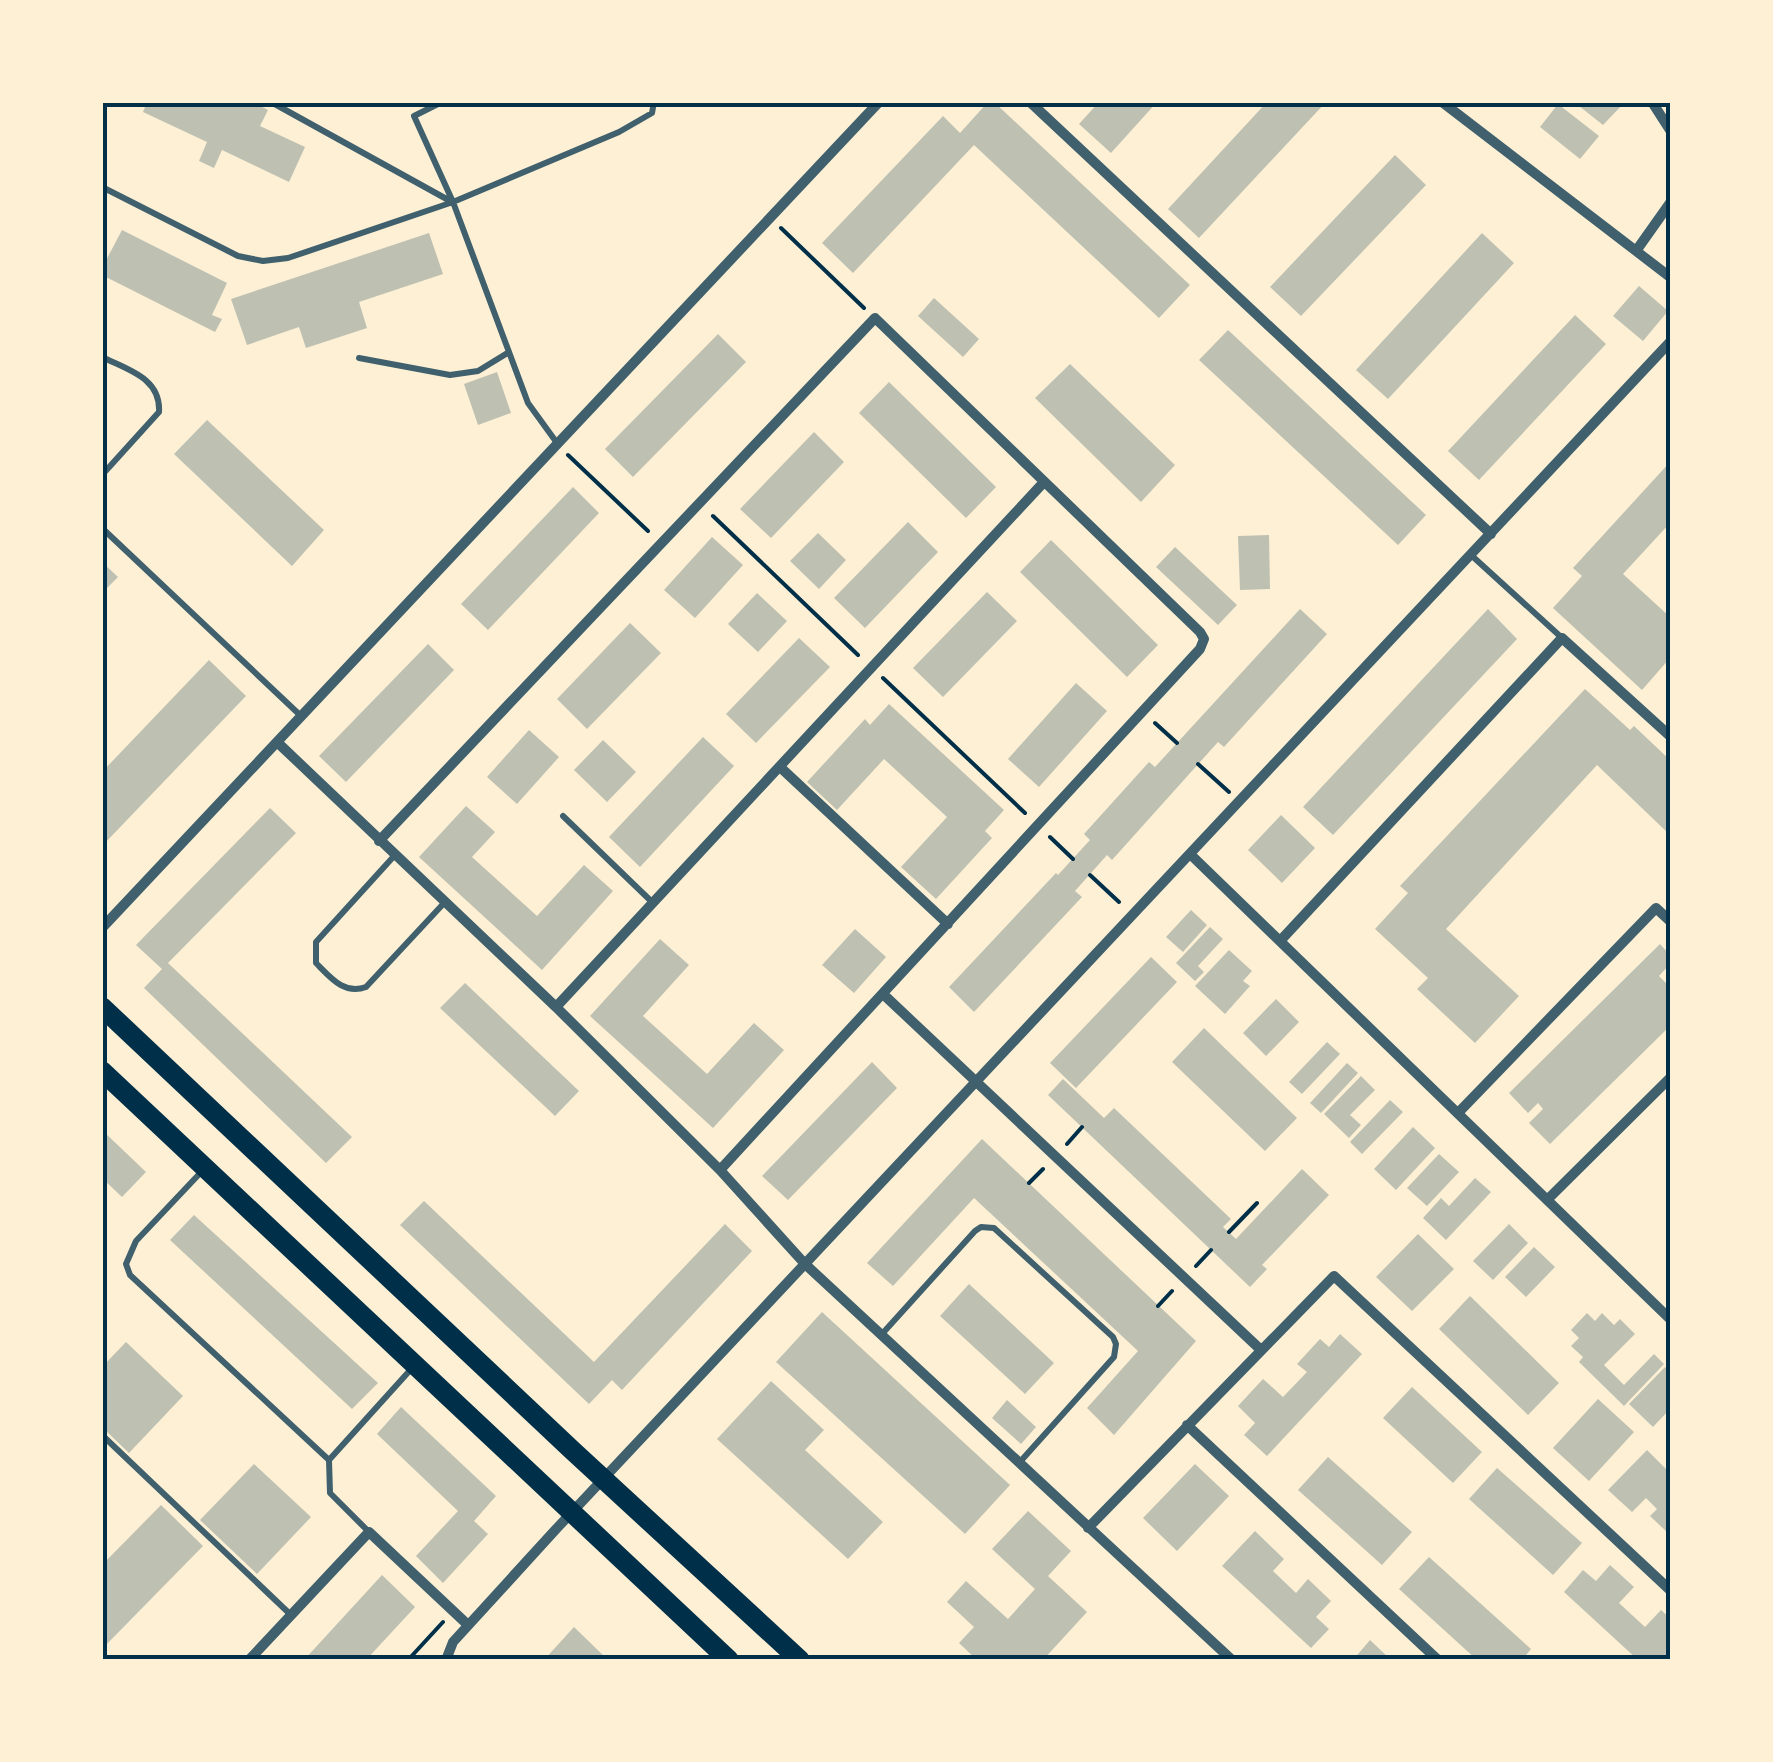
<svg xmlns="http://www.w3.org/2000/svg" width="1773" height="1762" viewBox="0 0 1773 1762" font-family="'Asap Condensed',sans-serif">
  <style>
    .building { fill: #bec0b2 }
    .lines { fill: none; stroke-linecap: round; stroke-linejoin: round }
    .path { stroke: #003049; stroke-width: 4 }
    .service { stroke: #3f606c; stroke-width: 6 }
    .minor { stroke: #3f606c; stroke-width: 10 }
    .secondary { stroke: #003049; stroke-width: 20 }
    .neatline { fill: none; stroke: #003049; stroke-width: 4 }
  </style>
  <rect width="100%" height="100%" fill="#fdf0d5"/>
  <path class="building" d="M147 102H253L268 110 260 126 305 147 289 182 222 150 214 168 199 161 207 142 143 112Z
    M988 102H994L1190 285 1159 318 974 145 853 273 822 243 943 116 960 133Z
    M1099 102H1157L1111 153 1079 124Z
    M1267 102H1326L1199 238 1168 209Z
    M1574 102H1625L1603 125Z
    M1558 104 1599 136 1580 159 1540 127Z
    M1395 155 1426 185 1301 316 1270 287Z
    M122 230 227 283 212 315 222 319 215 332 102 275V268Z
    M429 233 443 274 359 302 367 328 306 348 299 327 247 345 231 299Z
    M1482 233 1514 263 1388 399 1356 370Z
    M1639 286 1668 311 1643 341 1613 316Z
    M934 298 979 339 963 357 918 316Z
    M1575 315 1606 344 1479 480 1448 451Z
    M1228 330 1426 515 1398 545 1199 360Z
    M718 334 746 362 633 477 605 449Z
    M1070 364 1175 465 1141 502 1035 398Z
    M497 372 511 413 478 425 464 384Z
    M889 382 996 487 966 518 859 413Z
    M207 420 324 530 292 566 174 454Z
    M814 432 844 462 771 538 740 509Z
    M1670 462V523L1623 574 1670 617V646L1667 650 1670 658 1642 690 1553 608 1582 576 1573 568Z
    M573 487 599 513 488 630 461 604Z
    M908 522 938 552 865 628 834 598Z
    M818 533 846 560 819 589 790 561Z
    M1269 535 1270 589 1240 590 1238 536Z
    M712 537 743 565 695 618 664 590Z
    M1051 540 1158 645 1127 677 1020 572Z
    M1175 547 1237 605 1218 625 1156 567Z
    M102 562 118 577 102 593Z
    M987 592 1017 621 943 697 913 668Z
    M757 593 787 621 758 652 728 624Z
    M1300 609 1327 634 1224 747 1218 742 1112 860 1107 855 1075 891 1082 897 974 1012 949 987 1056 873 1058 875 1090 840 1084 834 1149 762 1155 767Z
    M1488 609 1517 639 1333 835 1303 807Z
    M630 623 661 653 587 729 557 699Z
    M799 638 830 667 756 743 726 714Z
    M428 644 454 670 346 782 319 756Z
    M209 660 246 696 102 846V772Z
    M1076 683 1107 711 1039 787 1008 759Z
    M1585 689 1630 730 1634 726 1670 760V835L1597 765 1446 929 1519 996 1475 1043 1417 989 1428 978 1375 929 1408 893 1400 886Z
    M889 704 1004 810 985 831 992 838 936 899 901 867 947 817 884 759 837 810 807 782 865 719 870 725Z
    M529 730 559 757 517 804 487 777Z
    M703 737 734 766 640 867 609 837Z
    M603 740 636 772 607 802 574 770Z
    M466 806 495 832 472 857 537 916 584 865 613 891 542 970 419 857Z
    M270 808 296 833 168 963 352 1137 326 1163 144 988 162 969 136 945Z
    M1281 815 1315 848 1282 883 1248 850Z
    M1191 910 1207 925 1183 952 1166 937Z
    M1210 927 1223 939 1198 966 1204 972 1195 981 1176 963Z
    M855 929 886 957 854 993 822 965Z
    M660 939 689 965 643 1016 707 1074 754 1023 784 1050 713 1128 590 1016Z
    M1660 944 1670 955V964L1659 976 1670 987V1026L1550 1144 1529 1123 1543 1109 1538 1103 1528 1113 1509 1093Z
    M1229 950 1252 971 1243 981 1250 986 1225 1014 1195 986Z
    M1151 957 1177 982 1076 1088 1050 1063Z
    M465 983 579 1091 555 1116 440 1008Z
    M1276 999 1299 1022 1266 1056 1243 1033Z
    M1204 1028 1297 1118 1265 1151 1172 1062Z
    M1327 1042 1340 1054 1302 1094 1289 1082Z
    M872 1062 897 1088 788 1200 762 1176Z
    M1347 1063 1358 1073 1321 1113 1310 1103Z
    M1361 1076 1375 1090 1350 1115 1361 1125 1349 1138 1324 1114Z
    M1063 1079 1104 1118 1114 1108 1231 1219 1223 1227 1236 1239 1302 1169 1329 1195 1262 1265 1267 1269 1250 1287 1048 1095Z
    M1390 1100 1403 1112 1362 1154 1350 1142Z
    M1413 1127 1435 1148 1396 1190 1374 1169Z
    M102 1130 146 1172 122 1197 102 1178Z
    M982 1139 1196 1341 1114 1435 1087 1408 1138 1351 974 1198 893 1286 867 1263Z
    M1439 1154 1459 1172 1427 1206 1407 1188Z
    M1475 1178 1491 1192 1446 1240 1423 1218 1441 1198 1449 1206Z
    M424 1201 594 1362 725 1224 752 1251 622 1390 612 1380 589 1404 400 1225Z
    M194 1215 378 1383 352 1409 170 1240Z
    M1509 1224 1528 1243 1493 1280 1473 1261Z
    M1418 1234 1454 1269 1412 1311 1376 1277Z
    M1534 1247 1555 1267 1526 1297 1505 1277Z
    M969 1284 1054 1363 1025 1394 940 1316Z
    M1470 1296 1559 1383 1528 1415 1439 1329Z
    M822 1312 1010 1485 965 1534 776 1362Z
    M1587 1313 1595 1321 1602 1313 1614 1325 1620 1319 1635 1334 1604 1365 1624 1385 1654 1354 1664 1364 1624 1406 1579 1362 1583 1357 1571 1346 1579 1338 1571 1330Z
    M1340 1334 1362 1354 1267 1456 1244 1435 1255 1423 1238 1406 1263 1379 1283 1397 1307 1372 1297 1364 1320 1339 1329 1347Z
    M126 1342 183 1396 129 1453 102 1427V1367Z
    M1665 1367 1670 1373V1409L1653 1427 1629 1404Z
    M771 1381 824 1430 805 1450 883 1522 848 1559 717 1439Z
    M1412 1387 1482 1452 1453 1483 1383 1418Z
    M1598 1399 1634 1432 1589 1481 1553 1448Z
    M1007 1400 1036 1427 1021 1444 992 1418Z
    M401 1407 496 1496 474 1521 488 1534 443 1583 416 1556 458 1511 377 1434Z
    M1647 1450 1670 1473V1530L1668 1533 1650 1516 1657 1509 1646 1498 1632 1512 1608 1490Z
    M1328 1457 1412 1532 1382 1565 1298 1490Z
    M254 1464 311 1517 257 1574 200 1520Z
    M1195 1464 1229 1496 1177 1551 1143 1518Z
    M1497 1468 1582 1543 1553 1575 1469 1499Z
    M161 1505 203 1546 102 1649V1565Z
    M1028 1511 1071 1551 1048 1576 1087 1612 1043 1660H977L959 1643 974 1627 947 1602 966 1581 1008 1619 1035 1589 992 1549Z
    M1255 1531 1284 1559 1273 1571 1296 1593 1308 1579 1331 1601 1316 1617 1329 1629 1311 1648 1222 1566Z
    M1429 1557 1531 1649 1522 1660H1477L1399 1589Z
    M1610 1565 1634 1587 1619 1603 1645 1627 1661 1610 1670 1618V1660H1638L1564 1592 1583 1570 1596 1581Z
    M382 1575 415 1607 366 1660H304Z
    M574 1627 608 1660H544Z
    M1370 1640 1391 1660H1353Z"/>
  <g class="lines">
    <path class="path" d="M781 228 864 308
      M568 455 648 531
      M713 516 858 655
      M883 678 1025 813
      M1155 723 1177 743
      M1198 764 1229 792
      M1050 837 1073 859
      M1090 875 1119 902
      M1067 1144 1082 1127
      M1029 1183 1043 1169
      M1229 1232 1257 1203
      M1196 1266 1211 1250
      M1158 1306 1172 1291
      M408 1660 443 1622"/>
    <path class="service" d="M271 102 452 202
      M442 102 414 116 453 202 528 403 557 443
      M102 187 238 256 263 261 288 258 453 202 619 132 652 113 654 102
      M102 357C128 370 161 378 159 412L102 475
      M359 358 450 375 478 371 509 352
      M102 528 301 716
      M1471 555 1561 637
      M563 816 652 902
      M395 855 316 942V963C331 978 344 995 366 987L445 902
      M204 1169 136 1241 126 1264 130 1275 329 1460
      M882 1334 975 1231 981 1227 994 1228 1113 1337 1116 1344 1114 1357 1019 1463
      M102 1435 291 1615
      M369 1532 330 1493 329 1460 413 1367"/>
    <path class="minor" d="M1030 102 1491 534
      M1442 102 1670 277
      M1652 102 1670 130
      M1636 251 1670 203
      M277 742 556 1007 720 1170 805 1264 1232 1660
      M780 767 948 924
      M379 841 875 318 1200 632 1204 639 1200 649 720 1170
      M1190 854 1670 1319
      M102 928 879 102
      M1280 941 1562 638 1670 736
      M883 994 1261 1350
      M556 1007 1044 482
      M1458 1113 1656 908 1670 921
      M1547 1200 1670 1078
      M1187 1425 1438 1660
      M1088 1528 1334 1276 1670 1590
      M249 1660 369 1532 468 1625
      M446 1660 453 1642 558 1527 1670 342"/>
    <path class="secondary" d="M102 1007 573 1451 800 1660
      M102 1071 729 1660"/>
  </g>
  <rect width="1773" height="1762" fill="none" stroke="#fdf0d5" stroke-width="210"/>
  <rect x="105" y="105" width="1563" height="1552" class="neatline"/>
</svg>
